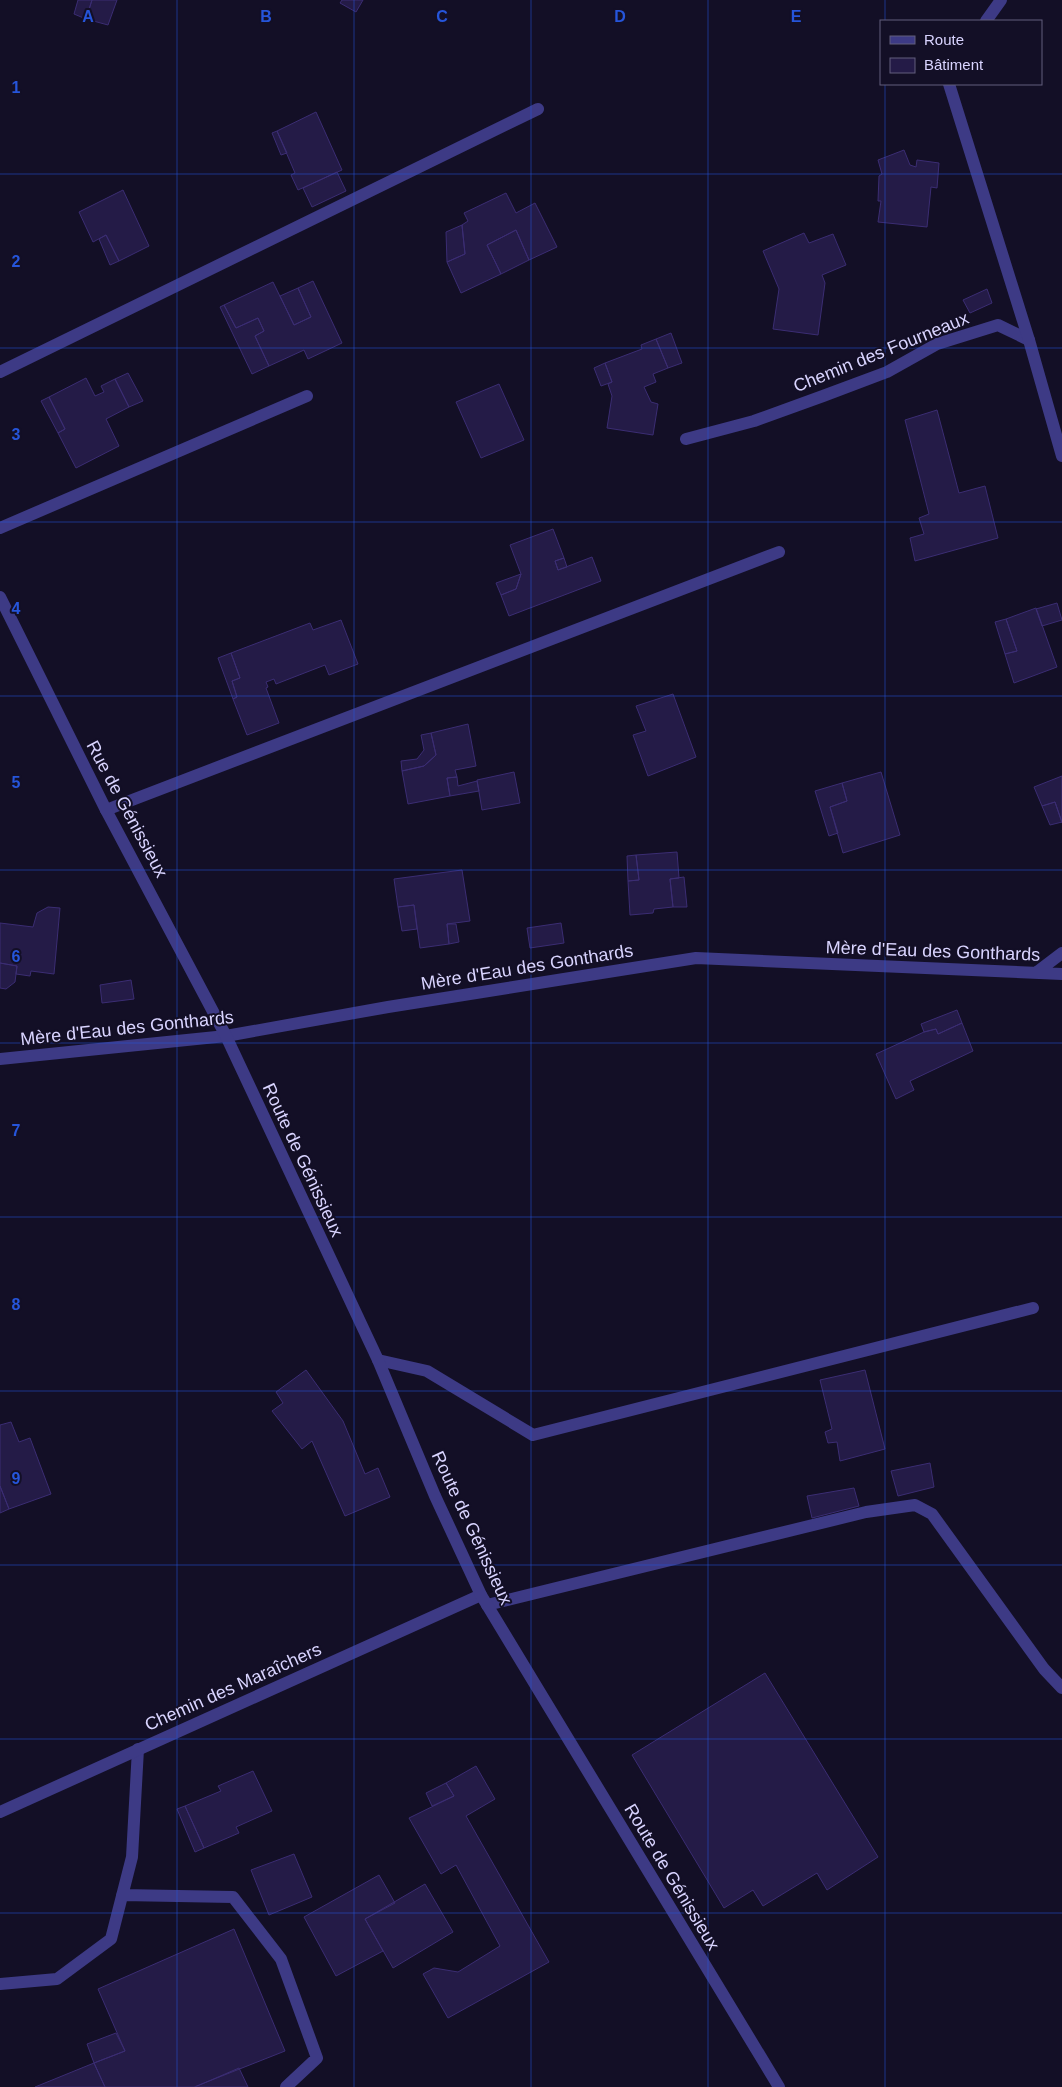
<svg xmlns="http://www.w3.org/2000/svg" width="1062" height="2087" viewBox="0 0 1062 2087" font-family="Helvetica,sans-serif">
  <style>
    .building { fill: #241b47; stroke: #3b2d73 }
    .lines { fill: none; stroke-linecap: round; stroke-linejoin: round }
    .service { stroke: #3d3a85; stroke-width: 12 }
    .minor { stroke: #3d3a85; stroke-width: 12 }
    .tertiary { stroke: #3d3a85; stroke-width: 12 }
    .grid { fill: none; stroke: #2655da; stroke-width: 1; stroke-opacity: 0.55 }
    .labels { text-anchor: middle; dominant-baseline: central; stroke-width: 4; stroke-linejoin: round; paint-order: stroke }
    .street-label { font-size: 18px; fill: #d9d4ff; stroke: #130f26 }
    .grid-label { font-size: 16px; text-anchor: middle; font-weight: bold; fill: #2655da; stroke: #130f26; stroke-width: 4; stroke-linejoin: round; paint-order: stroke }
  </style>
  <rect width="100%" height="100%" fill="#130f26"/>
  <path class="building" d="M78 0H92L86 19 74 14Z
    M92 0H117L108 25 86 19Z
    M342 0H363L356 12 340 3Z
    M316 112 342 170 298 190 291 175 295 173 277 131Z
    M277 131 287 153 281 155 272 133Z
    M904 150 910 165 916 167 917 160 939 163 937 188 931 187 927 227 878 222 881 201H878L879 176 882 174 878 160Z
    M337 172 346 191 312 207 303 188Z
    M123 190 149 246 119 261 106 235 93 242 79 212Z
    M506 193 516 213 535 203 557 247 529 260 516 230 487 245 501 274 461 293 447 262 465 254 462 225 468 221 464 213Z
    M462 225 465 254 447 262 446 232Z
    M516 230 529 260 501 274 487 245Z
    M804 233 809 243 833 234 846 265 822 275 825 283 818 335 773 329 779 289 763 251Z
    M106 235 119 261 110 265 99 239Z
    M313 281 342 343 308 359 304 350 269 366 255 336 264 331 258 318 236 328 224 305 273 282 294 325 311 317 298 288Z
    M298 288 311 317 294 325 280 296Z
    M987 289 992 303 970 313 963 300Z
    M224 305 236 328 258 318 264 331 255 336 269 366 252 374 220 307Z
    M671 333 682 363 668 368 656 339Z
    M656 339 668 368 653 374 656 382 644 387 651 402 658 404 653 435 607 428 612 396 608 384 612 382 605 363 642 349 641 345Z
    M605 363 612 382 601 386 594 368Z
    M128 373 143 401 129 407 115 379Z
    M86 378 95 396 104 392 101 386 115 379 129 407 106 419 119 446 76 468 58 433 65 429 49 397Z
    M499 384 524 440 481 458 456 402Z
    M49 397 65 429 58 433 41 401Z
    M937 410 959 493 985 486 998 538 915 561 910 538 924 534 919 518 929 514 905 420Z
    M553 529 564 558 555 561 558 570 592 557 601 581 509 616 501 595 516 589 521 574 510 545Z
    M564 558 567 567 558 570 555 561Z
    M521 574 516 589 501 595 496 583Z
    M1057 603 1062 620 1042 626 1036 609Z
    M1036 608 1057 667 1014 683 1005 654 1017 651 1006 619Z
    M1006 619 1017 651 1005 654 995 622Z
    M341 620 358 664 329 675 325 665 276 684 274 679 266 682 268 687 266 688 279 723 247 735 233 699 237 697 232 681 240 678 231 653 310 623 313 630Z
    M231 653 240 678 232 681 237 697 233 699 218 658Z
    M673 694 696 757 648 776 633 735 646 731 636 706Z
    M468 724 476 766 455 770 457 777 447 778 450 796 408 804 402 771 424 766 436 755 431 733Z
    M431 733 436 755 424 766 402 771 401 761 417 759 424 750 421 735Z
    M514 772 520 803 482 810 477 780Z
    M881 772 900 835 843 853 830 807 847 801 842 783Z
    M1062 776V823L1055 802 1042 806 1034 787Z
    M457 777 458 786 477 781 479 791 450 796 447 778Z
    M842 783 847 801 830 807 838 833 829 836 815 791Z
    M1055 802 1062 822 1050 825 1042 806Z
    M677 852 679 878 670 879 673 907 654 909 653 913 630 915 628 881 639 880 636 855Z
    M636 855 639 880 628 881 627 856Z
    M462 870 470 921 447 924 449 944 420 948 414 905 398 907 394 879Z
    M684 877 687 907H673L670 879Z
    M414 905 417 929 402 931 398 907Z
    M48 907 60 908 54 974 31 971 30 976 16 974 17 966 0 963V923L33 927 37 913Z
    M561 923 564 943 530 948 527 928Z
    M447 924H456L459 942 449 944Z
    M0 963 17 966 15 982 6 989 0 988Z
    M131 980 134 999 102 1003 100 985Z
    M957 1010 962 1023 938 1034 936 1029 924 1032 921 1024Z
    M962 1023 973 1051 910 1081 914 1090 896 1099 876 1054 924 1032 936 1029 938 1034Z
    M306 1370 343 1421 365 1474 378 1468 390 1497 345 1516 312 1441 302 1449 272 1411 283 1403 276 1392Z
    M865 1370 885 1449 840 1461 837 1442 828 1443 825 1432 832 1429 820 1380Z
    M11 1422 19 1442 30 1438 51 1494 9 1509 0 1486V1425Z
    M930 1463 934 1487 898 1496 891 1471Z
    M0 1486 9 1509 0 1513Z
    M854 1488 859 1506 812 1518 807 1496Z
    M765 1673 878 1857 827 1890 817 1873 763 1906 753 1890 724 1908 632 1755Z
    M476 1766 495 1799 466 1816 549 1962 448 2018 423 1974 434 1968 458 1972 500 1946 456 1865 441 1874 409 1818 454 1796 446 1783Z
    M253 1771 272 1811 236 1827 239 1833 204 1848 185 1806 221 1791 218 1786Z
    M446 1783 454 1796 432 1806 426 1793Z
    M185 1806 204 1848 195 1852 177 1809Z
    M294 1854 312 1897 269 1915 251 1870Z
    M379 1875 395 1903 365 1919 383 1951 336 1976 304 1917Z
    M425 1884 453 1932 393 1968 365 1919Z
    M234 1929 285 2051 194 2087H105L94 2063 125 2051 98 1989Z
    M116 2033 125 2051 94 2063 87 2044Z
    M94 2063 105 2087H35Z
    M239 2068 248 2087H195Z"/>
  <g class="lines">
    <path class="service" d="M0 372 538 109
      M686 439 754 421 823 396 887 372 937 344 998 325 1029 340
      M0 528 307 396
      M106 810 779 552
      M378 1360 427 1371 533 1435 1033 1308
      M487 1605 866 1512 915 1505 932 1514 1044 1669 1062 1688
      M122 1895 233 1897 281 1959 317 2058 286 2087
      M0 1984 57 1979 111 1939 132 1857 138 1749"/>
    <path class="minor" d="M986 21 1001 0
      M949 84 1029 340 1062 456
      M1037 972 1062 953
      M0 1059 226 1036 388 1007 696 958 1062 974
      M0 1812 481 1595"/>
    <path class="tertiary" d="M0 597 106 810 226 1036 378 1360 435 1496 481 1595 779 2087"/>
  </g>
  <path class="grid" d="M177 0V2087M354 0V2087M531 0V2087M708 0V2087M885 0V21M885 84V2087M0 174H1062M0 348H1062M0 522H1062M0 696H1062M0 870H1062M0 1043H1062M0 1217H1062M0 1391H1062M0 1565H1062M0 1739H1062M0 1913H1062"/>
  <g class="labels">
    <g class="street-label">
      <text transform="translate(881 352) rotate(-22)">Chemin des Fourneaux</text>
      <text transform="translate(127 809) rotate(62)">Rue de Génissieux</text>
      <text transform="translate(933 951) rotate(2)">Mère d'Eau des Gonthards</text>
      <text transform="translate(527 967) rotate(-9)">Mère d'Eau des Gonthards</text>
      <text transform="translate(127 1028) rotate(-6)">Mère d'Eau des Gonthards</text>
      <text transform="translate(303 1160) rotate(65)">Route de Génissieux</text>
      <text transform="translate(472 1528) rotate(65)">Route de Génissieux</text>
      <text transform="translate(233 1687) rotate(-24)">Chemin des Maraîchers</text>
      <text transform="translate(672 1877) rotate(59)">Route de Génissieux</text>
    </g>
  </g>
  <g class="grid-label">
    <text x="88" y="22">A</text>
    <text x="266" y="22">B</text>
    <text x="442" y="22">C</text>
    <text x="620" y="22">D</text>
    <text x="796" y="22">E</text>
    <text x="16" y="93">1</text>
    <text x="16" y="267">2</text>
    <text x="16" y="440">3</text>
    <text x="16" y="614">4</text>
    <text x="16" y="788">5</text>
    <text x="16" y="962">6</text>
    <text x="16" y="1136">7</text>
    <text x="16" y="1310">8</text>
    <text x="16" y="1484">9</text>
  </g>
  <rect x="880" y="20" width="162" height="65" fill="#130f26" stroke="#625e7d"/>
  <rect x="890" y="36" width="25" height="8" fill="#3d3a85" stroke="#625e7d"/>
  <text x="924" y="45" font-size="15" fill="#d9d4ff">Route</text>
  <rect x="890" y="58" width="25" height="15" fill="#241b47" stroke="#625e7d"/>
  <text x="924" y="70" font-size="15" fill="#d9d4ff">Bâtiment</text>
</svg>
